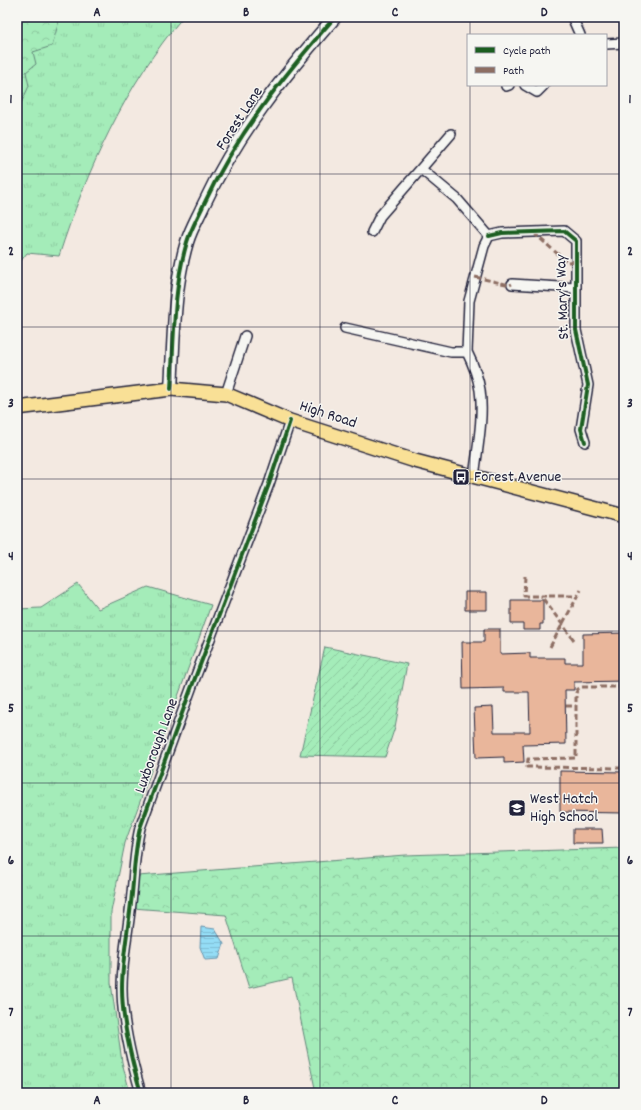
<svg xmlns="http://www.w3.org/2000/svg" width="641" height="1110" viewBox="0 0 641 1110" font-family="Dekko,sans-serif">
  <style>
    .grass { fill: url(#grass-tufts); stroke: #63877a }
    .forest { fill: url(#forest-crowns); stroke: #63877a }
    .garden { fill: url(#garden-furrows); stroke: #63877a }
    .water { fill: url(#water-rules); stroke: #6692ab }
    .building { fill: #e9b69b; stroke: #22223b }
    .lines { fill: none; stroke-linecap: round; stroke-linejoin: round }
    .street-casing { stroke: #22223b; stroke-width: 12 }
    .secondary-casing { stroke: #22223b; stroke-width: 15 }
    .primary-casing { stroke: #22223b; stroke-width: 16 }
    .street { stroke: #f6f6f2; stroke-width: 9 }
    .secondary { stroke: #f6f6f2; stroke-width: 12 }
    .primary { stroke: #f9e096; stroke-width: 13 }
    .quiet { stroke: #8d6e63; stroke-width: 3; stroke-dasharray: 6 3; stroke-linecap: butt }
    .cycleway-casing { stroke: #f6f6f2; stroke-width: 6 }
    .cycleway { stroke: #1b5e20; stroke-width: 4 }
    .grid { fill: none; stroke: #22223b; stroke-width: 1; stroke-opacity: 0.55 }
    .labels { text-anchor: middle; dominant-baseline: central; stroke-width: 3; stroke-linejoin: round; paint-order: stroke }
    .street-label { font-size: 16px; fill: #22223b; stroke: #f6f6f2 }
    .poi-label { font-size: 16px; fill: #22223b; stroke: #f6f6f2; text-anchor: start }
    .neatline { fill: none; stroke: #22223b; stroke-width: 1.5 }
    .grid-label { font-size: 13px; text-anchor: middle; font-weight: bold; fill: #22223b }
  </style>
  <defs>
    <pattern id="grass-tufts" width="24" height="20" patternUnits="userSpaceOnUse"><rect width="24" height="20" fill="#a4ecb9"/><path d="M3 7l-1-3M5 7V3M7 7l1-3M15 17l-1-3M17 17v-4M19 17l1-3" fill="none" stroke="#8dcaa0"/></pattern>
    <pattern id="forest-crowns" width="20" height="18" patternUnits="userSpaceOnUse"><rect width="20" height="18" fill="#a4ecb9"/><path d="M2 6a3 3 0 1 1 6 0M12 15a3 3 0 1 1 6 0" fill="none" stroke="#8dcaa0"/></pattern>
    <pattern id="garden-furrows" width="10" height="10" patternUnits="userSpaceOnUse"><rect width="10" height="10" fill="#a4ecb9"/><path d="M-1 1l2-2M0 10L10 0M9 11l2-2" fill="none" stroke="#8dcaa0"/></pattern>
    <pattern id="water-rules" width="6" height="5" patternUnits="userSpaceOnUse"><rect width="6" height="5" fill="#94ddf6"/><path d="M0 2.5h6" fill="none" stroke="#7fbdd4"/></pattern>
  </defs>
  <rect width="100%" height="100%" fill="#f3e9e1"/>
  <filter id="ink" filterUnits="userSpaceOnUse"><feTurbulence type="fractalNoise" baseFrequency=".025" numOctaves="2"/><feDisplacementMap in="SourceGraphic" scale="8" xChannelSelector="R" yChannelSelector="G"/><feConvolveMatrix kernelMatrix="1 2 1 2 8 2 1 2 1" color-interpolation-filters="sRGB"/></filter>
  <g filter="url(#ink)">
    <path class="grass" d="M17 17H183C126 84 86 172 59 256L27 253 17 266Z
      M78 584 98 609 148 587 211 605 125 843 111 912V983L122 1062 130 1093H17V609L41 608Z"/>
    <path class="forest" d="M17 17H60L52 46 33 52 36 64 26 72 29 86 17 112Z
      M624 848V1093H316L292 978 249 988 226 915 132 908 138 876 405 855Z"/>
    <path class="garden" d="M325 647 407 664 395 727 385 757 300 755Z"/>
    <path class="water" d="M201 927 215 929 224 944 219 959 205 960 200 947Z"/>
    <path class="building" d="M465 592H487V610H465Z
      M511 600H543V624H540V630H523V624H511Z
      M484 629H500V654L530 653V658H565V663H583V634L624 633V681L574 682V690H565L566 744 523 745 524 762 504 763V757L476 758 474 708 493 707 494 732H530L529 692H504V688L463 689 462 642H484Z
      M560 771 624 772V813L560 812Z
      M573 829H602L603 843H573Z"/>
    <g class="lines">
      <g class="street-casing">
        <path id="street" d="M572 17 580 35
          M606 44 624 43
          M525 85 537 92 544 85
          M506 86 509 85
          M421 169 457 199 489 236
          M372 232 380 216 451 134
          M489 236 502 233 564 231 576 241V330L588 385 581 429 585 442
          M512 284 576 288
          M345 328 451 352H467C473 364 478 377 480 390 484 418 477 450 474 478
          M467 352 469 301 484 246 489 236
          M226 394 245 336
          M141 1093C131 1059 122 1023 122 988 122 960 128 931 131 903 134 878 134 853 140 828L192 686 269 484 290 421"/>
      </g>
      <g class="secondary-casing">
        <path id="secondary" d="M171 389C174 340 173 289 187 242 191 229 198 217 203 206 236 135 284 75 335 17"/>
      </g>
      <g class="primary-casing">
        <path id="primary" d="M17 408 171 389 226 394 290 421 415 461 624 516"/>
      </g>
      <use href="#street" class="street"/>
      <use href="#secondary" class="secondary"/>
      <use href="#primary" class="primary"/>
      <path class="quiet" d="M536 232V235L567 262 576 261
        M475 277 510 285 512 284
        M525 576 524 596H541
        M574 640 541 596H574
        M550 647 581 590
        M624 687H582L578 689 576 693V758L528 759 527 767 624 768
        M566 706H576"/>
      <g class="cycleway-casing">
        <path id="cycleway" d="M489 236 502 233 564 231 576 241V330L588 385 581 429 585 442
          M171 389C174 340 173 289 187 242 191 229 198 217 203 206 236 135 284 75 335 17
          M141 1093C131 1059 122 1023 122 988 122 960 128 931 131 903 134 878 134 853 140 828L192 686 269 484 290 421"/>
      </g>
      <use href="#cycleway" class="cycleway"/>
    </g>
  </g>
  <path class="grid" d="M171 17V1093M320 17V1093M470 17V35M470 85V1093M17 174H624M17 327H624M17 479H624M17 631H624M17 783H624M17 936H624"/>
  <defs>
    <g id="bus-square" transform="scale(0.9)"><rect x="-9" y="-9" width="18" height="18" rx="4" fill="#22223b" stroke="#f6f6f2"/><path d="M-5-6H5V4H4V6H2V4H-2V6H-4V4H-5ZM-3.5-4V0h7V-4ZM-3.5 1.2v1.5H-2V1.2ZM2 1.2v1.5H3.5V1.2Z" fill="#fff"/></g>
    <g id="school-square" transform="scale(0.9)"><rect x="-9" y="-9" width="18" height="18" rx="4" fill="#22223b" stroke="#f6f6f2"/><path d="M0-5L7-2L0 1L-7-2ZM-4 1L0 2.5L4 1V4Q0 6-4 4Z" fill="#fff"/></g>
  </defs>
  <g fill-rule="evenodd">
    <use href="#bus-square" x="461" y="477"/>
    <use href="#school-square" x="517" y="808"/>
  </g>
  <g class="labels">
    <g class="street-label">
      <text transform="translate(240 119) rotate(-57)">Forest Lane</text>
      <text transform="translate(563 297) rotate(-92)">St. Mary's Way</text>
      <text transform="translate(328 415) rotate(18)">High Road</text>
      <text transform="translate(157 746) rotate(-70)">Luxborough Lane</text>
    </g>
    <g class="poi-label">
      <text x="474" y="477">Forest Avenue</text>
      <text x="530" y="799">West Hatch<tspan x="530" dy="18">High School</tspan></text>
    </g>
  </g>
  <rect width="641" height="1110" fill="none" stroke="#f6f6f2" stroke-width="44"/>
  <rect x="467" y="34" width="140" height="52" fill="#f6f6f2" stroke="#a1a1a9"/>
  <rect x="475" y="47" width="20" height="6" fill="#1b5e20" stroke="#a1a1a9"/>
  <text x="503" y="54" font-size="12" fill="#22223b">Cycle path</text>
  <rect x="475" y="67" width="20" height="6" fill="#8d6e63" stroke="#a1a1a9"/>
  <text x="503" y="74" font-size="12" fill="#22223b">Path</text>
  <rect x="22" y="22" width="597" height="1066" class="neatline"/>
  <g class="grid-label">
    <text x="97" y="16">A</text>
    <text x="246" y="16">B</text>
    <text x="395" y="16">C</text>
    <text x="544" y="16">D</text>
    <text x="11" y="103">1</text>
    <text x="630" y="103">1</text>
    <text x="11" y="255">2</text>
    <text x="630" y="255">2</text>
    <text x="11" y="407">3</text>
    <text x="630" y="407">3</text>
    <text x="11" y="560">4</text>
    <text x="630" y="560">4</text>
    <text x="11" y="712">5</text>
    <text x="630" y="712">5</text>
    <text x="11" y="864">6</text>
    <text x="630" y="864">6</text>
    <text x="11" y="1016">7</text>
    <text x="630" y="1016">7</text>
    <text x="97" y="1104">A</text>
    <text x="246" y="1104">B</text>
    <text x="395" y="1104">C</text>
    <text x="544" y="1104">D</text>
  </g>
</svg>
